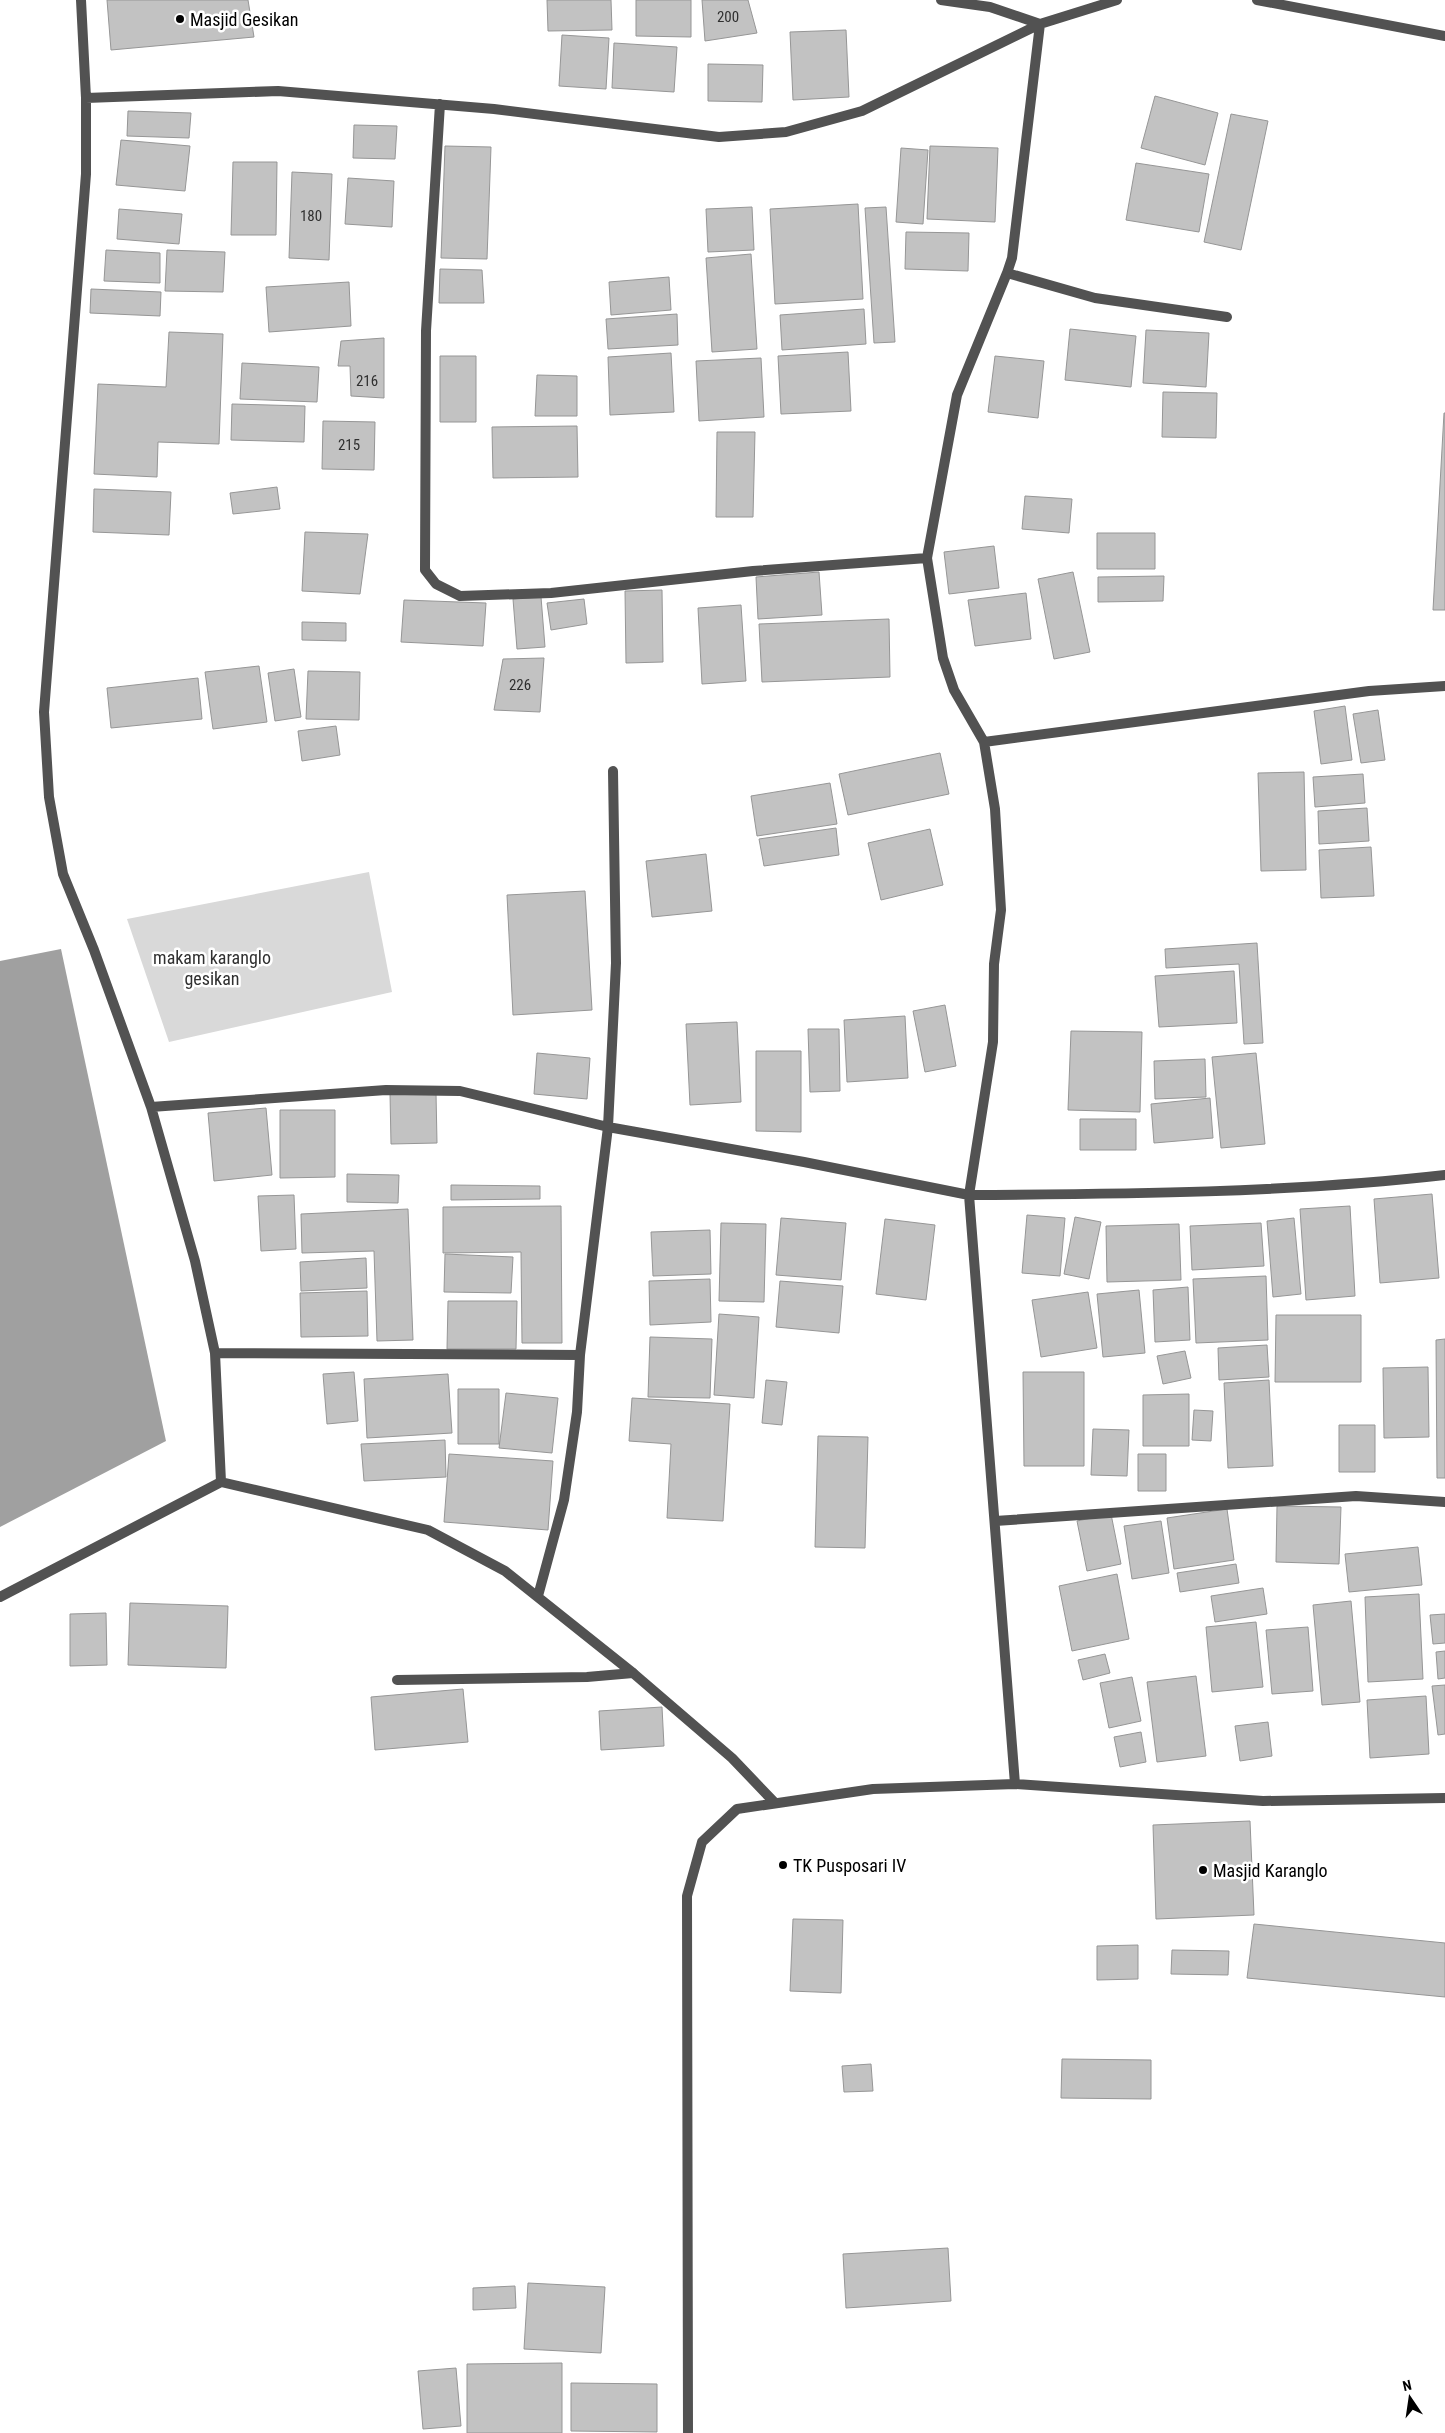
<svg xmlns="http://www.w3.org/2000/svg" width="1445" height="2433" viewBox="0 0 1445 2433" font-family="'Roboto Condensed',sans-serif">
  <style>
    .green { fill: #d9d9d9 }
    .water { fill: #a0a0a0 }
    .building { fill: #c2c2c2; stroke: #969696 }
    .lines { fill: none; stroke-linecap: round; stroke-linejoin: round }
    .service { stroke: #525252; stroke-width: 10 }
    .minor { stroke: #525252; stroke-width: 10 }
    .poi-dot { fill: #000; stroke: #fff; stroke-width: 2 }
    .labels { text-anchor: middle; dominant-baseline: central; stroke-width: 5; stroke-linejoin: round; paint-order: stroke }
    .number-label { font-size: 15px; fill: #303030 }
    .poi-label { font-size: 18px; fill: #000; stroke: #fff; text-anchor: start }
    .park-label { font-size: 18px; fill: #303030; stroke: #fff }
  </style>
  <rect width="100%" height="100%" fill="#fff"/>
  <path class="green" d="M369 872 392 992 169 1042 127 919Z"/>
  <path class="water" d="M61 949 166 1441 0 1527V961Z"/>
  <path class="building" d="M107 0H248L254 37 111 50Z
    M547 0H611L612 30 548 31Z
    M636 0H691V37L636 36Z
    M702 0H748L757 33 705 41Z
    M846 30 849 97 793 100 790 32Z
    M562 35 609 38 606 89 559 86Z
    M614 43 677 47 674 92 612 88Z
    M708 64 763 65 762 102 708 101Z
    M1155 96 1218 113 1205 165 1141 148Z
    M128 111 191 113 189 138 127 136Z
    M1231 114 1268 121 1241 250 1204 242Z
    M354 125 397 126 395 159 353 158Z
    M121 140 190 146 185 191 116 185Z
    M445 146 491 147 487 259 441 258Z
    M930 146 998 148 995 222 927 219Z
    M901 148 928 150 923 224 896 222Z
    M233 162H277L276 235H231Z
    M1136 163 1209 174 1199 232 1126 220Z
    M292 172 332 174 329 260 289 258Z
    M348 178 394 181 392 227 345 224Z
    M858 204 863 299 775 304 770 209Z
    M752 207 754 250 708 252 706 209Z
    M886 207 895 342 874 343 865 208Z
    M119 209 182 214 179 244 117 239Z
    M906 232 969 233 968 271 905 269Z
    M106 250 160 253V283L104 281Z
    M167 250 225 252 223 292 165 291Z
    M751 254 757 349 712 352 706 258Z
    M440 269 482 270 484 303H439Z
    M669 277 671 310 611 315 609 282Z
    M349 282 351 326 269 332 266 287Z
    M91 289 161 292 160 316 90 313Z
    M864 309 866 344 782 350 780 315Z
    M677 314 678 345 608 349 606 319Z
    M1070 329 1136 336 1131 387 1065 380Z
    M1146 330 1209 333 1206 387 1143 383Z
    M169 332 223 334 219 444 158 442 157 477 94 474 98 384 166 387Z
    M384 338V398L351 396 350 366H338L341 341Z
    M848 352 851 411 781 414 778 356Z
    M671 353 674 412 610 415 608 357Z
    M440 356H476V422H440Z
    M995 356 1044 361 1038 418 988 412Z
    M761 358 764 417 699 421 696 361Z
    M242 363 319 367 317 402 240 399Z
    M537 375 577 376V416H535Z
    M1163 392 1217 393 1216 438 1162 437Z
    M232 404 305 406 304 442 231 440Z
    M1444 413H1445V610H1433Z
    M323 421 375 422 374 470 322 469Z
    M577 426 578 477 493 478 492 427Z
    M717 432H755L753 517H716Z
    M277 487 280 509 233 514 230 493Z
    M94 489 171 492 169 535 93 532Z
    M1025 496 1072 499 1069 533 1022 529Z
    M305 532 368 534 360 594 302 591Z
    M1097 533H1155V569H1097Z
    M994 546 999 588 949 594 944 552Z
    M819 572 822 615 758 619 756 577Z
    M1073 572 1090 652 1054 659 1038 579Z
    M1164 576 1163 601 1098 602V577Z
    M662 590 663 662 626 663 625 591Z
    M1026 593 1031 639 975 646 968 600Z
    M541 597 545 647 517 649 513 599Z
    M584 599 587 624 551 630 547 603Z
    M404 600 486 603 483 646 401 642Z
    M741 605 746 681 702 684 698 608Z
    M889 619 890 677 762 682 759 624Z
    M302 622 346 623V641L302 640Z
    M544 658 540 712 494 710 503 659Z
    M259 666 267 722 213 729 205 672Z
    M294 669 301 717 275 721 268 673Z
    M308 671 360 672 359 720 306 719Z
    M198 678 202 719 111 728 107 688Z
    M1345 706 1352 760 1321 764 1314 711Z
    M1378 710 1385 760 1361 763 1353 714Z
    M336 726 340 755 302 761 298 731Z
    M940 753 949 794 848 815 839 774Z
    M1304 772 1306 870 1261 871 1258 773Z
    M1363 774 1365 803 1315 807 1313 777Z
    M830 783 837 824 757 836 751 796Z
    M1367 808 1369 841 1319 844 1318 811Z
    M836 828 839 855 764 866 759 839Z
    M930 829 943 885 881 900 868 843Z
    M1371 847 1374 896 1321 898 1319 850Z
    M706 854 712 911 652 917 646 861Z
    M585 891 592 1010 513 1015 507 895Z
    M1257 943 1263 1043 1244 1044 1239 964 1166 968 1165 949Z
    M1234 971 1237 1023 1159 1027 1155 976Z
    M945 1005 956 1066 925 1072 913 1011Z
    M905 1016 908 1078 847 1082 844 1020Z
    M737 1022 741 1102 690 1105 686 1024Z
    M808 1029H839L840 1091 810 1092Z
    M1071 1031 1142 1032 1140 1112 1068 1110Z
    M756 1051H801V1132L756 1131Z
    M537 1053 590 1058 587 1099 534 1094Z
    M1256 1053 1265 1144 1221 1148 1212 1057Z
    M1205 1059 1206 1097 1155 1099 1154 1061Z
    M390 1093H436L437 1143 391 1144Z
    M1210 1098 1213 1138 1154 1143 1151 1104Z
    M266 1108 272 1175 214 1181 208 1113Z
    M280 1110H335V1177L280 1178Z
    M1080 1119H1136V1150H1080Z
    M347 1174 399 1175 398 1203 347 1202Z
    M451 1185 540 1186V1199L451 1200Z
    M1432 1194 1439 1278 1380 1283 1374 1199Z
    M294 1195 296 1249 261 1251 258 1196Z
    M561 1206 562 1343H522L521 1252 443 1253V1207Z
    M1350 1206 1355 1296 1306 1300 1300 1209Z
    M408 1209 413 1340 377 1341 374 1251 302 1253 301 1214Z
    M1027 1215 1065 1218 1060 1276 1022 1273Z
    M1075 1217 1101 1222 1089 1279 1064 1274Z
    M781 1218 846 1223 841 1280 776 1275Z
    M1294 1218 1301 1294 1273 1297 1267 1221Z
    M885 1219 935 1225 926 1300 876 1294Z
    M721 1223 766 1224 764 1302 719 1301Z
    M1261 1223 1264 1266 1192 1270 1190 1226Z
    M1179 1224 1181 1280 1107 1282 1106 1226Z
    M710 1230 711 1274 653 1276 651 1232Z
    M445 1254 513 1257 511 1293 444 1292Z
    M366 1258 367 1288 301 1291 300 1262Z
    M1266 1276 1268 1340 1196 1343 1193 1279Z
    M710 1279 711 1322 650 1325 649 1281Z
    M780 1281 843 1286 839 1333 776 1327Z
    M1188 1287 1190 1340 1155 1342 1153 1290Z
    M1139 1290 1145 1353 1103 1357 1097 1294Z
    M367 1291 368 1336 301 1337 300 1293Z
    M1088 1292 1097 1348 1041 1357 1032 1300Z
    M448 1301H517L516 1349H447Z
    M719 1314 759 1317 754 1398 714 1395Z
    M1276 1315H1361V1382H1275Z
    M650 1337 712 1339 710 1398 648 1397Z
    M1445 1339V1478H1437L1436 1340Z
    M1267 1345 1269 1377 1219 1380 1218 1348Z
    M1185 1351 1191 1378 1163 1384 1157 1356Z
    M1428 1367 1429 1437 1384 1438 1383 1368Z
    M354 1372 358 1421 327 1424 323 1374Z
    M1023 1372H1084V1466H1024Z
    M448 1374 452 1433 367 1438 364 1379Z
    M766 1380 787 1382 782 1425 762 1423Z
    M1269 1380 1273 1466 1228 1468 1224 1383Z
    M458 1389H499V1444H458Z
    M506 1393 558 1398 552 1453 499 1448Z
    M1189 1394V1446H1143V1395Z
    M632 1398 730 1404 723 1521 667 1518 671 1444 629 1441Z
    M1194 1410 1213 1411 1211 1441 1192 1440Z
    M1339 1425H1375V1472H1339Z
    M1093 1429 1129 1430 1127 1476 1091 1475Z
    M818 1436 868 1437 865 1548 815 1547Z
    M445 1440 446 1477 364 1481 361 1444Z
    M449 1454 553 1461 548 1530 444 1522Z
    M1138 1454H1166V1491H1138Z
    M1277 1506 1341 1507 1339 1564 1276 1562Z
    M1227 1509 1234 1560 1174 1569 1167 1518Z
    M1111 1514 1121 1564 1087 1571 1077 1521Z
    M1161 1521 1169 1573 1132 1579 1124 1526Z
    M1418 1547 1422 1585 1349 1592 1345 1554Z
    M1236 1564 1239 1583 1180 1592 1177 1573Z
    M1117 1574 1129 1639 1072 1651 1059 1586Z
    M1263 1588 1267 1614 1215 1622 1211 1596Z
    M1419 1594 1423 1679 1368 1682 1365 1597Z
    M1351 1601 1360 1702 1322 1705 1313 1605Z
    M130 1603 228 1606 226 1668 128 1665Z
    M106 1613 107 1665 70 1666V1614Z
    M1445 1614V1643L1433 1644 1430 1615Z
    M1256 1622 1263 1687 1212 1692 1206 1627Z
    M1308 1627 1313 1691 1272 1694 1266 1630Z
    M1445 1651V1678L1438 1679 1436 1652Z
    M1105 1654 1110 1673 1083 1680 1078 1660Z
    M1196 1676 1206 1756 1157 1762 1147 1682Z
    M1132 1677 1141 1721 1109 1728 1100 1683Z
    M1445 1685V1734L1438 1735 1432 1686Z
    M463 1689 468 1742 375 1750 371 1697Z
    M1426 1696 1429 1754 1370 1758 1367 1700Z
    M662 1707 664 1746 601 1750 599 1711Z
    M1268 1722 1272 1756 1240 1761 1235 1726Z
    M1141 1732 1146 1762 1120 1767 1114 1737Z
    M1250 1821 1254 1915 1156 1919 1153 1825Z
    M793 1919 843 1920 841 1993 790 1991Z
    M1254 1924 1445 1943V1997L1247 1978Z
    M1138 1945V1979L1097 1980V1946Z
    M1172 1950 1229 1951 1228 1975 1171 1974Z
    M1062 2059 1151 2060V2099L1061 2098Z
    M871 2064 873 2091 844 2092 842 2066Z
    M948 2248 951 2301 846 2308 843 2254Z
    M528 2283 605 2287 601 2353 524 2349Z
    M515 2286 516 2308 473 2310V2288Z
    M562 2363V2433H467V2364Z
    M456 2368 461 2426 423 2429 418 2371Z
    M571 2383 657 2384V2432L571 2431Z"/>
  <g class="lines">
    <path class="service" d="M397 1680 587 1677 633 1673"/>
    <path class="minor" d="M81 0 86 98V174L44 712 49 797 63 874 94 950 151 1107 195 1261 215 1353 221 1482
      M941 0 990 7 1040 24 1012 258 1007 273 1095 298 1227 317
      M1257 0 1445 36
      M86 98 278 91 494 109 719 137 786 132 862 111 1040 24 1117 0
      M440 104 426 331 425 570 436 584 460 596 551 593 753 571 927 558
      M984 742 1369 691 1445 686
      M151 1107 386 1090 460 1091 608 1127 616 963 613 771
      M215 1353 580 1355
      M995 1521 1356 1496 1445 1502
      M538 1596 564 1500 577 1412 580 1355 608 1127 804 1162 969 1195 993 1042 994 964 1001 910 995 809 984 742 954 690 943 658 927 558 957 395 1007 273
      M0 1597 221 1482 428 1530 505 1571 633 1673 732 1758 775 1803
      M1015 1784 969 1195C1128 1194 1287 1193 1445 1175
      M688 2433 687 1896 702 1842 737 1809 873 1789 1015 1784 1263 1801 1445 1798"/>
  </g>
  <g class="poi-dot">
    <circle cx="180" cy="19" r="5"/>
    <circle cx="783" cy="1865" r="5"/>
    <circle cx="1203" cy="1870" r="5"/>
  </g>
  <g class="labels">
    <g class="number-label">
      <text x="728" y="17">200</text>
      <text x="311" y="216">180</text>
      <text x="367" y="381">216</text>
      <text x="349" y="445">215</text>
      <text x="520" y="685">226</text>
    </g>
    <g class="poi-label">
      <text x="190" y="19">Masjid Gesikan</text>
      <text x="793" y="1865">TK Pusposari IV</text>
      <text x="1213" y="1870">Masjid Karanglo</text>
    </g>
    <g class="park-label">
      <text x="212" y="957">makam karanglo<tspan x="212" dy="21">gesikan</tspan></text>
    </g>
  </g>
  <g transform="translate(1410 2398) rotate(347)" stroke="#ffffff" stroke-width="4" paint-order="stroke">
  <path d="M0-4L9 19L0 12L-9 19Z" fill="#000000"/>
  <text y="-8" font-size="14" font-weight="bold" text-anchor="middle" fill="#000000">N</text>
  </g>
</svg>
